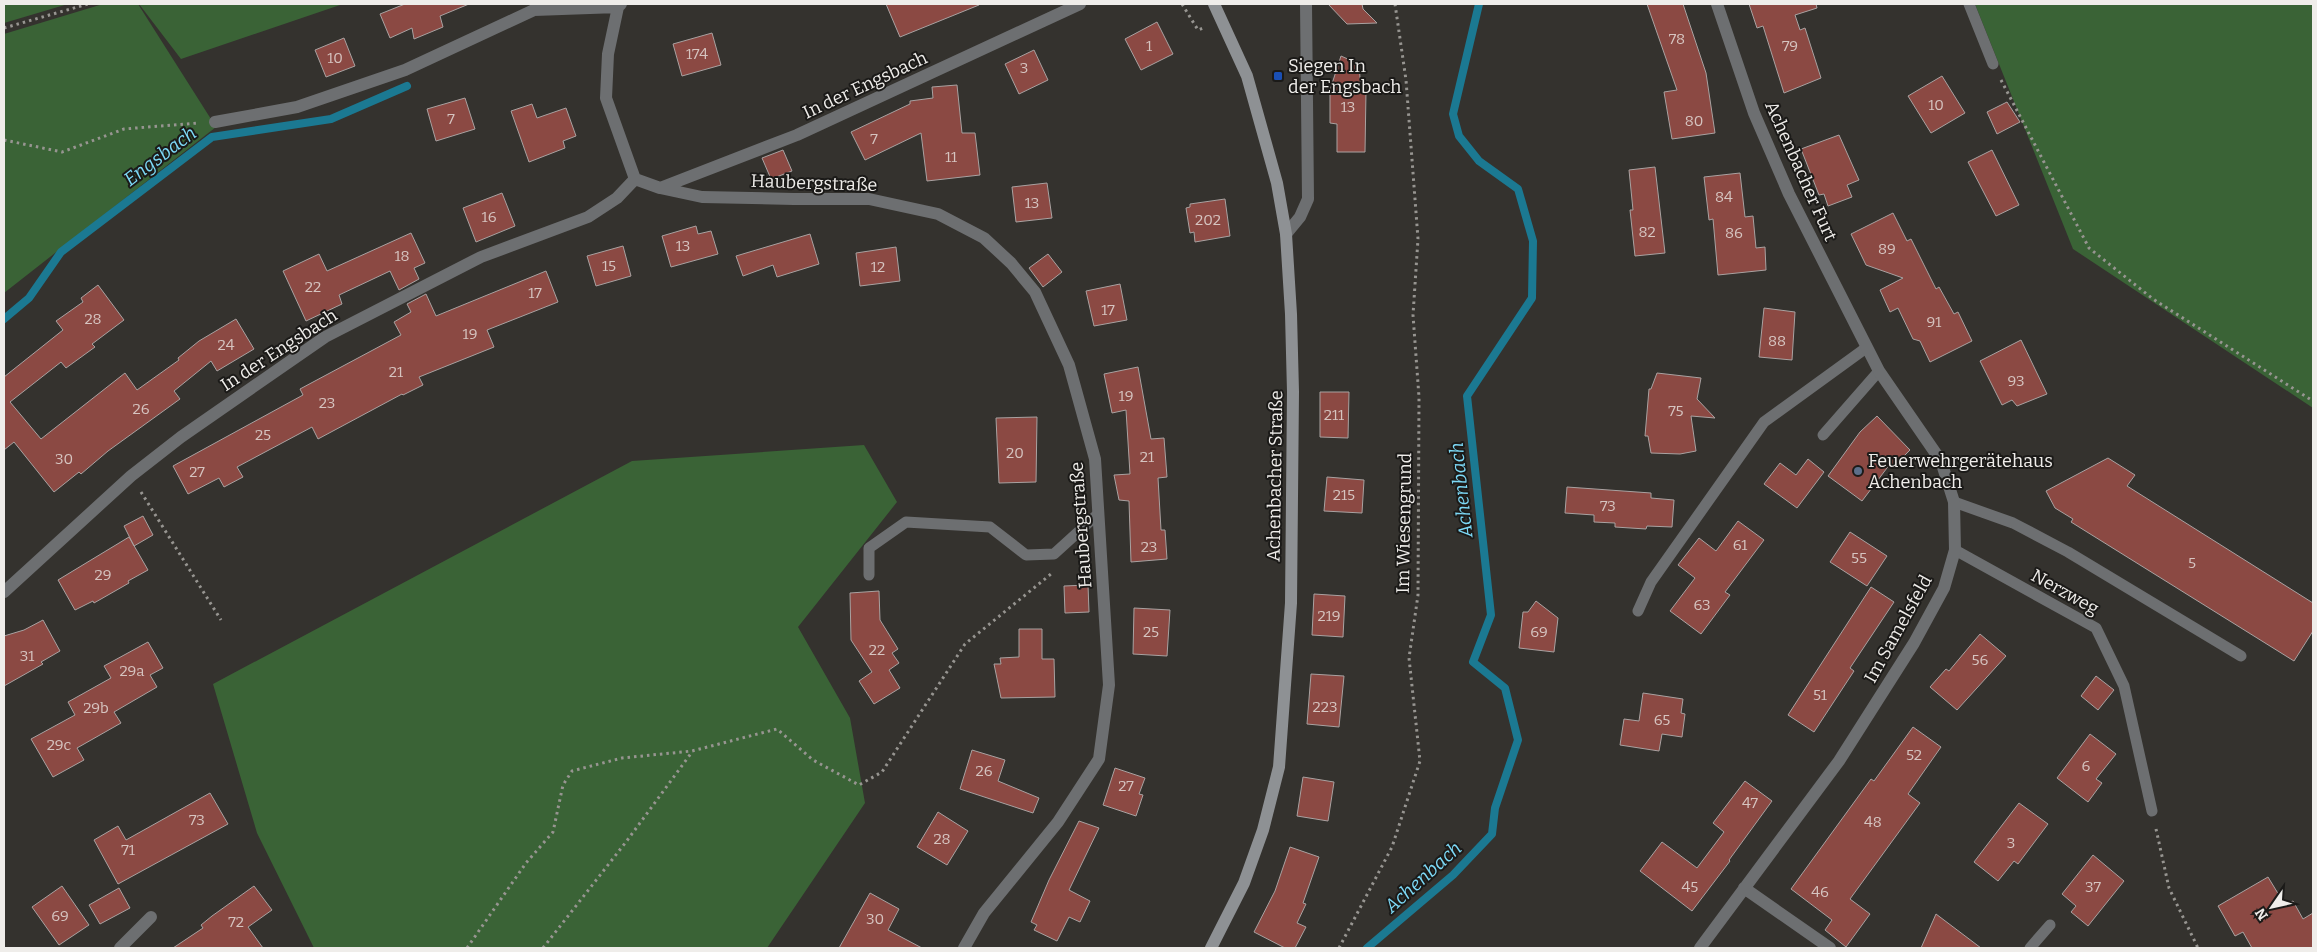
<svg xmlns="http://www.w3.org/2000/svg" width="2317" height="952" viewBox="0 0 2317 952" font-family="Bitter,serif">
  <style>
    .green { fill: #3a6336 }
    .lines { fill: none; stroke-linecap: round; stroke-linejoin: round }
    .stream { stroke: #1b7992; stroke-width: 8 }
    .building { fill: #8b4943; stroke: #a9a2a1 }
    .path { stroke: #979591; stroke-width: 3; stroke-dasharray: 2.5 4; stroke-linecap: butt }
    .lane { stroke: #6d6f71; stroke-width: 11 }
    .street { stroke: #6d6f71; stroke-width: 12 }
    .secondary { stroke: #8e9194; stroke-width: 12 }
    .transit-dot { fill: #1a4fb4; stroke: #1b1a18; stroke-width: 2 }
    .service-dot { fill: #5c6f8a; stroke: #1b1a18; stroke-width: 2 }
    .labels { text-anchor: middle; dominant-baseline: central; stroke-width: 4; stroke-linejoin: round; paint-order: stroke }
    .number-label { font-size: 15px; fill: #d6c4c0 }
    .poi-label { font-size: 18px; fill: #efedea; stroke: #1b1a18; text-anchor: start }
    .street-label { font-size: 18px; fill: #efedea; stroke: #1b1a18 }
    .water-label { font-size: 19px; font-style: italic; fill: #7dd9f6; stroke: #1b1a18 }
  </style>
  <rect width="100%" height="100%" fill="#34322e"/>
  <path class="green" d="M4 4H68L4 23Z
    M103 4H138L216 127 4 293V34Z
    M139 4H343L181 59Z
    M1975 4H2313V408L2073 249Z
    M864 445 897 502 798 627 850 718 865 803 767 948H314L257 833 213 684 632 461Z"/>
  <g class="lines">
    <path class="stream" d="M4 319 29 298 61 252 212 137 331 119 407 86
      M1367 948 1453 875 1492 834 1495 808 1518 740 1505 688 1473 662 1491 615 1467 396 1532 298 1533 241 1518 189 1479 161 1459 136 1453 114 1479 4"/>
  </g>
  <path class="building" d="M405 4H469L440 16 443 27 414 39 412 28 390 38 380 14Z
    M886 4H979V5L900 37Z
    M1328 4H1362L1363 9 1377 23 1347 24Z
    M1647 4H1683L1706 73 1715 133 1672 139 1664 92 1677 90Z
    M1749 4H1816L1817 8 1795 15 1800 30 1805 28 1821 78 1784 93 1763 26 1757 28Z
    M1157 22 1173 54 1141 70 1125 39Z
    M712 33 721 65 682 76 673 44Z
    M344 38 355 66 326 77 315 50Z
    M1034 50 1048 80 1019 94 1005 64Z
    M1341 56 1359 64 1361 91H1366L1365 152H1337V124L1330 123V90Z
    M1942 76 1965 113 1931 133 1908 96Z
    M957 85 962 133H975L980 175 927 181 921 133 865 160 851 132 910 104V101L933 98 932 87Z
    M465 98 475 129 436 141 427 109Z
    M2007 102 2020 122 1997 134 1987 112Z
    M532 104 537 118 566 108 576 136 563 141 565 148 529 162 511 111Z
    M1839 135 1859 180 1847 185 1852 197 1828 206 1824 194 1819 195 1801 149Z
    M783 150 792 171 771 179 762 158Z
    M1992 150 2019 205 1996 216 1968 162Z
    M1655 167 1665 253 1635 256 1630 210H1633L1629 170Z
    M1740 173 1745 217 1753 216 1756 248 1765 247 1766 270 1718 275 1713 219 1709 220 1704 177Z
    M1047 183 1052 218 1016 222 1012 187Z
    M502 193 515 226 476 242 463 208Z
    M1225 199 1230 236 1195 242 1194 232 1190 233 1186 208 1190 207V204Z
    M1893 213 1907 241 1911 239 1936 289 1939 287 1954 314 1958 312 1972 341 1930 362 1920 341 1913 339 1898 308 1890 312 1880 290 1903 278 1866 265 1851 234Z
    M696 226 698 234 711 231 718 254 671 267 662 236Z
    M411 233 425 263 414 268 419 279 399 290 390 271 339 295 342 304 306 321 283 271 319 254 327 271Z
    M810 234 819 264 777 277 773 265 743 276 736 256Z
    M623 246 631 276 596 286 587 256Z
    M896 247 900 281 860 286 856 253Z
    M1048 254 1062 272 1043 287 1029 268Z
    M546 271 558 302 487 330 494 347 419 377 423 385 403 395 402 394 318 439 312 427 237 467 243 477 224 487 219 478 188 494 173 466 303 395 300 389 401 335 394 322 411 312 407 304 426 294 436 316Z
    M1120 284 1127 320 1094 326 1086 291Z
    M98 285 124 320 92 344 95 347 66 368 61 362 10 402 41 439 125 373 137 390 179 360 178 358 199 341 236 319 254 349 217 371 211 361 174 391 180 399 108 451 81 474 79 472 54 492 14 442 4 450V377L63 330 56 321 83 302 81 298Z
    M1764 308 1795 312 1792 360 1759 357Z
    M2021 340 2047 394 2017 406 2012 400 2002 405 1980 361Z
    M1138 367 1151 439 1164 438 1167 477 1158 478 1161 530H1165L1167 559 1131 562 1129 501 1119 500 1114 475 1130 474 1126 410 1112 413 1104 374Z
    M1657 373 1701 378 1697 399 1715 418 1691 416 1696 451 1680 454 1651 453 1648 436H1645L1649 389H1651Z
    M1320 392H1349L1348 438 1320 437Z
    M1877 416 1910 450 1893 467 1890 464 1862 501 1828 476 1860 432Z
    M1037 417 1036 482 999 483 996 418Z
    M2108 458 2135 475 2127 486 2313 603V631L2294 661 2071 522 2073 519 2055 508 2046 491Z
    M1808 459 1824 472 1797 508 1764 484 1780 463 1796 475Z
    M1327 477 1364 480 1362 513 1324 511Z
    M1567 487 1651 493V498L1674 500 1672 527 1647 526 1646 529 1615 527V523L1594 522V515L1565 513Z
    M143 516 153 535 134 546 124 526Z
    M1738 521 1764 540 1725 592 1730 595 1701 634 1670 611 1695 578 1678 565 1699 538 1716 551Z
    M1850 532 1887 556 1867 586 1830 562Z
    M129 537 148 570 128 581 129 583 94 603 93 601 75 610 58 580Z
    M1088 585 1089 612 1065 613 1064 586Z
    M1871 587 1894 602 1850 668 1854 671 1814 732 1788 715Z
    M879 591 880 620 898 649 892 653 899 663 889 670 900 688 874 704 859 681 872 672 851 640 850 593Z
    M1314 594 1345 596 1343 637 1312 635Z
    M1536 601 1558 618 1554 652 1519 648 1523 612H1528Z
    M1134 608 1170 610 1167 656 1133 654Z
    M43 620 60 651 41 662 43 664 4 686V636L24 630Z
    M1019 629H1042V659H1054L1055 697 1001 698 994 664H1001L1000 658 1019 657Z
    M1980 634 2006 656 1957 710 1930 687 1946 669 1949 671Z
    M148 642 163 668 150 675 157 687 114 712 121 723 77 748 84 760 53 777 31 739 75 715 68 702 111 678 104 666Z
    M1311 674 1344 676 1339 727 1307 724Z
    M2096 676 2114 690 2098 710 2081 696Z
    M1643 693 1683 699 1681 713 1685 714 1682 737 1662 734 1659 751 1620 745 1624 719 1639 721Z
    M1913 727 1941 747 1908 794 1920 803 1850 899 1870 914 1846 947 1825 930 1832 920 1791 889 1871 779 1874 781Z
    M2090 734 2116 754 2096 779 2102 783 2088 802 2057 778Z
    M972 750 1005 760 998 781 1039 798 1033 813 960 789Z
    M1115 768 1145 778 1139 794 1143 795 1136 816 1103 805Z
    M1303 777 1334 782 1328 821 1297 816Z
    M1745 781 1772 801 1729 860 1730 861 1692 911 1640 871 1662 842 1697 868 1724 832 1713 823Z
    M210 793 228 824 118 884 94 840 118 826 126 840Z
    M2019 803 2048 824 2018 864 2014 861 1998 881 1974 862Z
    M938 812 968 831 947 865 917 847Z
    M1079 821 1099 828 1069 890 1090 901 1080 922 1069 917 1057 941 1034 930 1037 925 1031 922 1049 880Z
    M1290 847 1319 857 1303 903 1306 904 1297 923 1306 927 1295 948H1285L1254 932 1275 891Z
    M2093 855 2124 881 2088 926 2071 912 2076 906 2062 894Z
    M2268 877 2285 905 2293 901 2303 919 2313 913V948H2252L2243 932 2235 936 2218 906Z
    M62 886 89 925 59 945 32 907Z
    M254 886 272 910 248 927 263 948H173L203 928 201 925 212 916Z
    M119 888 130 908 100 924 89 905Z
    M870 893 899 909 888 930 922 948H839Z
    M1936 914 1981 948H1921Z"/>
  <g class="lines">
    <path class="path" d="M1182 4 1198 30 1203 28
      M4 28 88 4
      M2001 80 2089 248 2153 299 2313 401
      M4 140 62 152 124 129 198 123
      M141 492 221 620
      M2156 829 2169 888 2198 948
      M467 948 526 863 553 832 563 785 572 771 622 758 692 751 777 729 813 760 859 785 882 772 965 644 1051 574
      M543 948 626 842 692 752
      M1339 948 1392 847 1420 761 1409 658 1418 595 1419 397 1413 315 1418 239 1406 80 1395 4"/>
    <path class="lane" d="M1969 4 1993 64
      M1823 435 1879 371
      M1954 502 2013 523 2068 552 2241 656
      M1955 550 2096 628 2124 686 2152 811
      M869 575V548L906 522 990 527 1026 555 1054 554 1098 514
      M1638 611 1651 582 1764 422 1866 348
      M2030 948 2050 925"/>
    <path class="street" d="M621 4 618 7 608 54 606 98 635 179 660 188 702 197 794 199H869L938 214 984 238 1011 263 1035 292 1069 365 1095 459 1109 685 1099 759 1058 822 984 913 964 948
      M215 122 297 107 405 70 534 10 618 7
      M660 188 797 135 1080 4
      M1286 234 1300 217 1308 199 1306 4
      M4 592 131 476 181 437 325 337 481 257 588 217 617 198 635 179
      M1744 888 1830 948
      M120 948 151 917
      M1700 948 1839 761 1914 643 1944 588 1955 550 1954 502 1941 461 1879 371 1789 194 1754 113 1717 4"/>
    <path class="secondary" d="M1211 948 1244 883 1263 830 1279 767 1291 603 1293 392 1291 314 1286 234 1277 183 1247 76 1214 4"/>
  </g>
  <rect class="transit-dot" x="1273" y="71" width="10" height="10" rx="2.5"/>
  <circle class="service-dot" cx="1858" cy="471" r="5"/>
  <g class="labels">
    <g class="number-label">
      <text x="1677" y="39">78</text>
      <text x="1149" y="46">1</text>
      <text x="1790" y="46">79</text>
      <text x="697" y="54">174</text>
      <text x="335" y="58">10</text>
      <text x="1024" y="68">3</text>
      <text x="1936" y="105">10</text>
      <text x="1348" y="107">13</text>
      <text x="451" y="119">7</text>
      <text x="1694" y="121">80</text>
      <text x="874" y="139">7</text>
      <text x="951" y="157">11</text>
      <text x="1724" y="197">84</text>
      <text x="1032" y="203">13</text>
      <text x="489" y="217">16</text>
      <text x="1208" y="220">202</text>
      <text x="1647" y="232">82</text>
      <text x="1734" y="233">86</text>
      <text x="683" y="246">13</text>
      <text x="1887" y="249">89</text>
      <text x="402" y="256">18</text>
      <text x="609" y="266">15</text>
      <text x="878" y="267">12</text>
      <text x="313" y="287">22</text>
      <text x="535" y="293">17</text>
      <text x="1108" y="310">17</text>
      <text x="93" y="319">28</text>
      <text x="1934" y="322">91</text>
      <text x="470" y="334">19</text>
      <text x="1777" y="341">88</text>
      <text x="226" y="345">24</text>
      <text x="396" y="372">21</text>
      <text x="2016" y="381">93</text>
      <text x="1126" y="396">19</text>
      <text x="327" y="403">23</text>
      <text x="141" y="409">26</text>
      <text x="1676" y="411">75</text>
      <text x="1334" y="415">211</text>
      <text x="263" y="435">25</text>
      <text x="1015" y="453">20</text>
      <text x="1147" y="457">21</text>
      <text x="64" y="459">30</text>
      <text x="197" y="472">27</text>
      <text x="1344" y="495">215</text>
      <text x="1608" y="506">73</text>
      <text x="1740" y="545">61</text>
      <text x="1149" y="547">23</text>
      <text x="1859" y="558">55</text>
      <text x="2192" y="563">5</text>
      <text x="103" y="575">29</text>
      <text x="1702" y="605">63</text>
      <text x="1329" y="616">219</text>
      <text x="1151" y="632">25</text>
      <text x="1539" y="632">69</text>
      <text x="877" y="650">22</text>
      <text x="27" y="656">31</text>
      <text x="1980" y="660">56</text>
      <text x="132" y="671">29a</text>
      <text x="1820" y="695">51</text>
      <text x="1325" y="707">223</text>
      <text x="96" y="708">29b</text>
      <text x="1662" y="720">65</text>
      <text x="59" y="745">29c</text>
      <text x="1914" y="755">52</text>
      <text x="2086" y="766">6</text>
      <text x="984" y="771">26</text>
      <text x="1126" y="786">27</text>
      <text x="1750" y="803">47</text>
      <text x="197" y="820">73</text>
      <text x="1873" y="822">48</text>
      <text x="942" y="839">28</text>
      <text x="2011" y="843">3</text>
      <text x="128" y="850">71</text>
      <text x="1690" y="887">45</text>
      <text x="2093" y="887">37</text>
      <text x="1820" y="892">46</text>
      <text x="60" y="916">69</text>
      <text x="875" y="919">30</text>
      <text x="236" y="922">72</text>
    </g>
    <g class="poi-label">
      <text x="1288" y="66">Siegen In<tspan x="1288" dy="21">der Engsbach</tspan></text>
      <text x="1868" y="461">Feuerwehrgerätehaus<tspan x="1868" dy="21">Achenbach</tspan></text>
    </g>
    <g class="street-label">
      <text transform="translate(865 85) rotate(-25)">In der Engsbach</text>
      <text transform="translate(1801 171) rotate(66)">Achenbacher Furt</text>
      <text transform="translate(814 183) rotate(2)">Haubergstraße</text>
      <text transform="translate(279 350) rotate(-33)">In der Engsbach</text>
      <text transform="translate(1275 476) rotate(-89)">Achenbacher Straße</text>
      <text transform="translate(1404 523) rotate(-89)">Im Wiesengrund</text>
      <text transform="translate(1081 525) rotate(-94)">Haubergstraße</text>
      <text transform="translate(2065 592) rotate(29)">Nerzweg</text>
      <text transform="translate(1898 629) rotate(-61)">Im Samelsfeld</text>
    </g>
    <g class="water-label">
      <text transform="translate(160 156) rotate(-37)">Engsbach</text>
      <text transform="translate(1461 490) rotate(-96)">Achenbach</text>
      <text transform="translate(1423 877) rotate(-42)">Achenbach</text>
    </g>
  </g>
  <rect width="2317" height="952" fill="none" stroke="#efedea" stroke-width="10"/>
  <g transform="translate(2272 907) rotate(236)" stroke="#1b1a18" stroke-width="4" paint-order="stroke">
  <path d="M0-4L9 19L0 12L-9 19Z" fill="#efedea"/>
  <text y="-8" font-size="14" font-weight="bold" text-anchor="middle" fill="#efedea">N</text>
  </g>
</svg>
